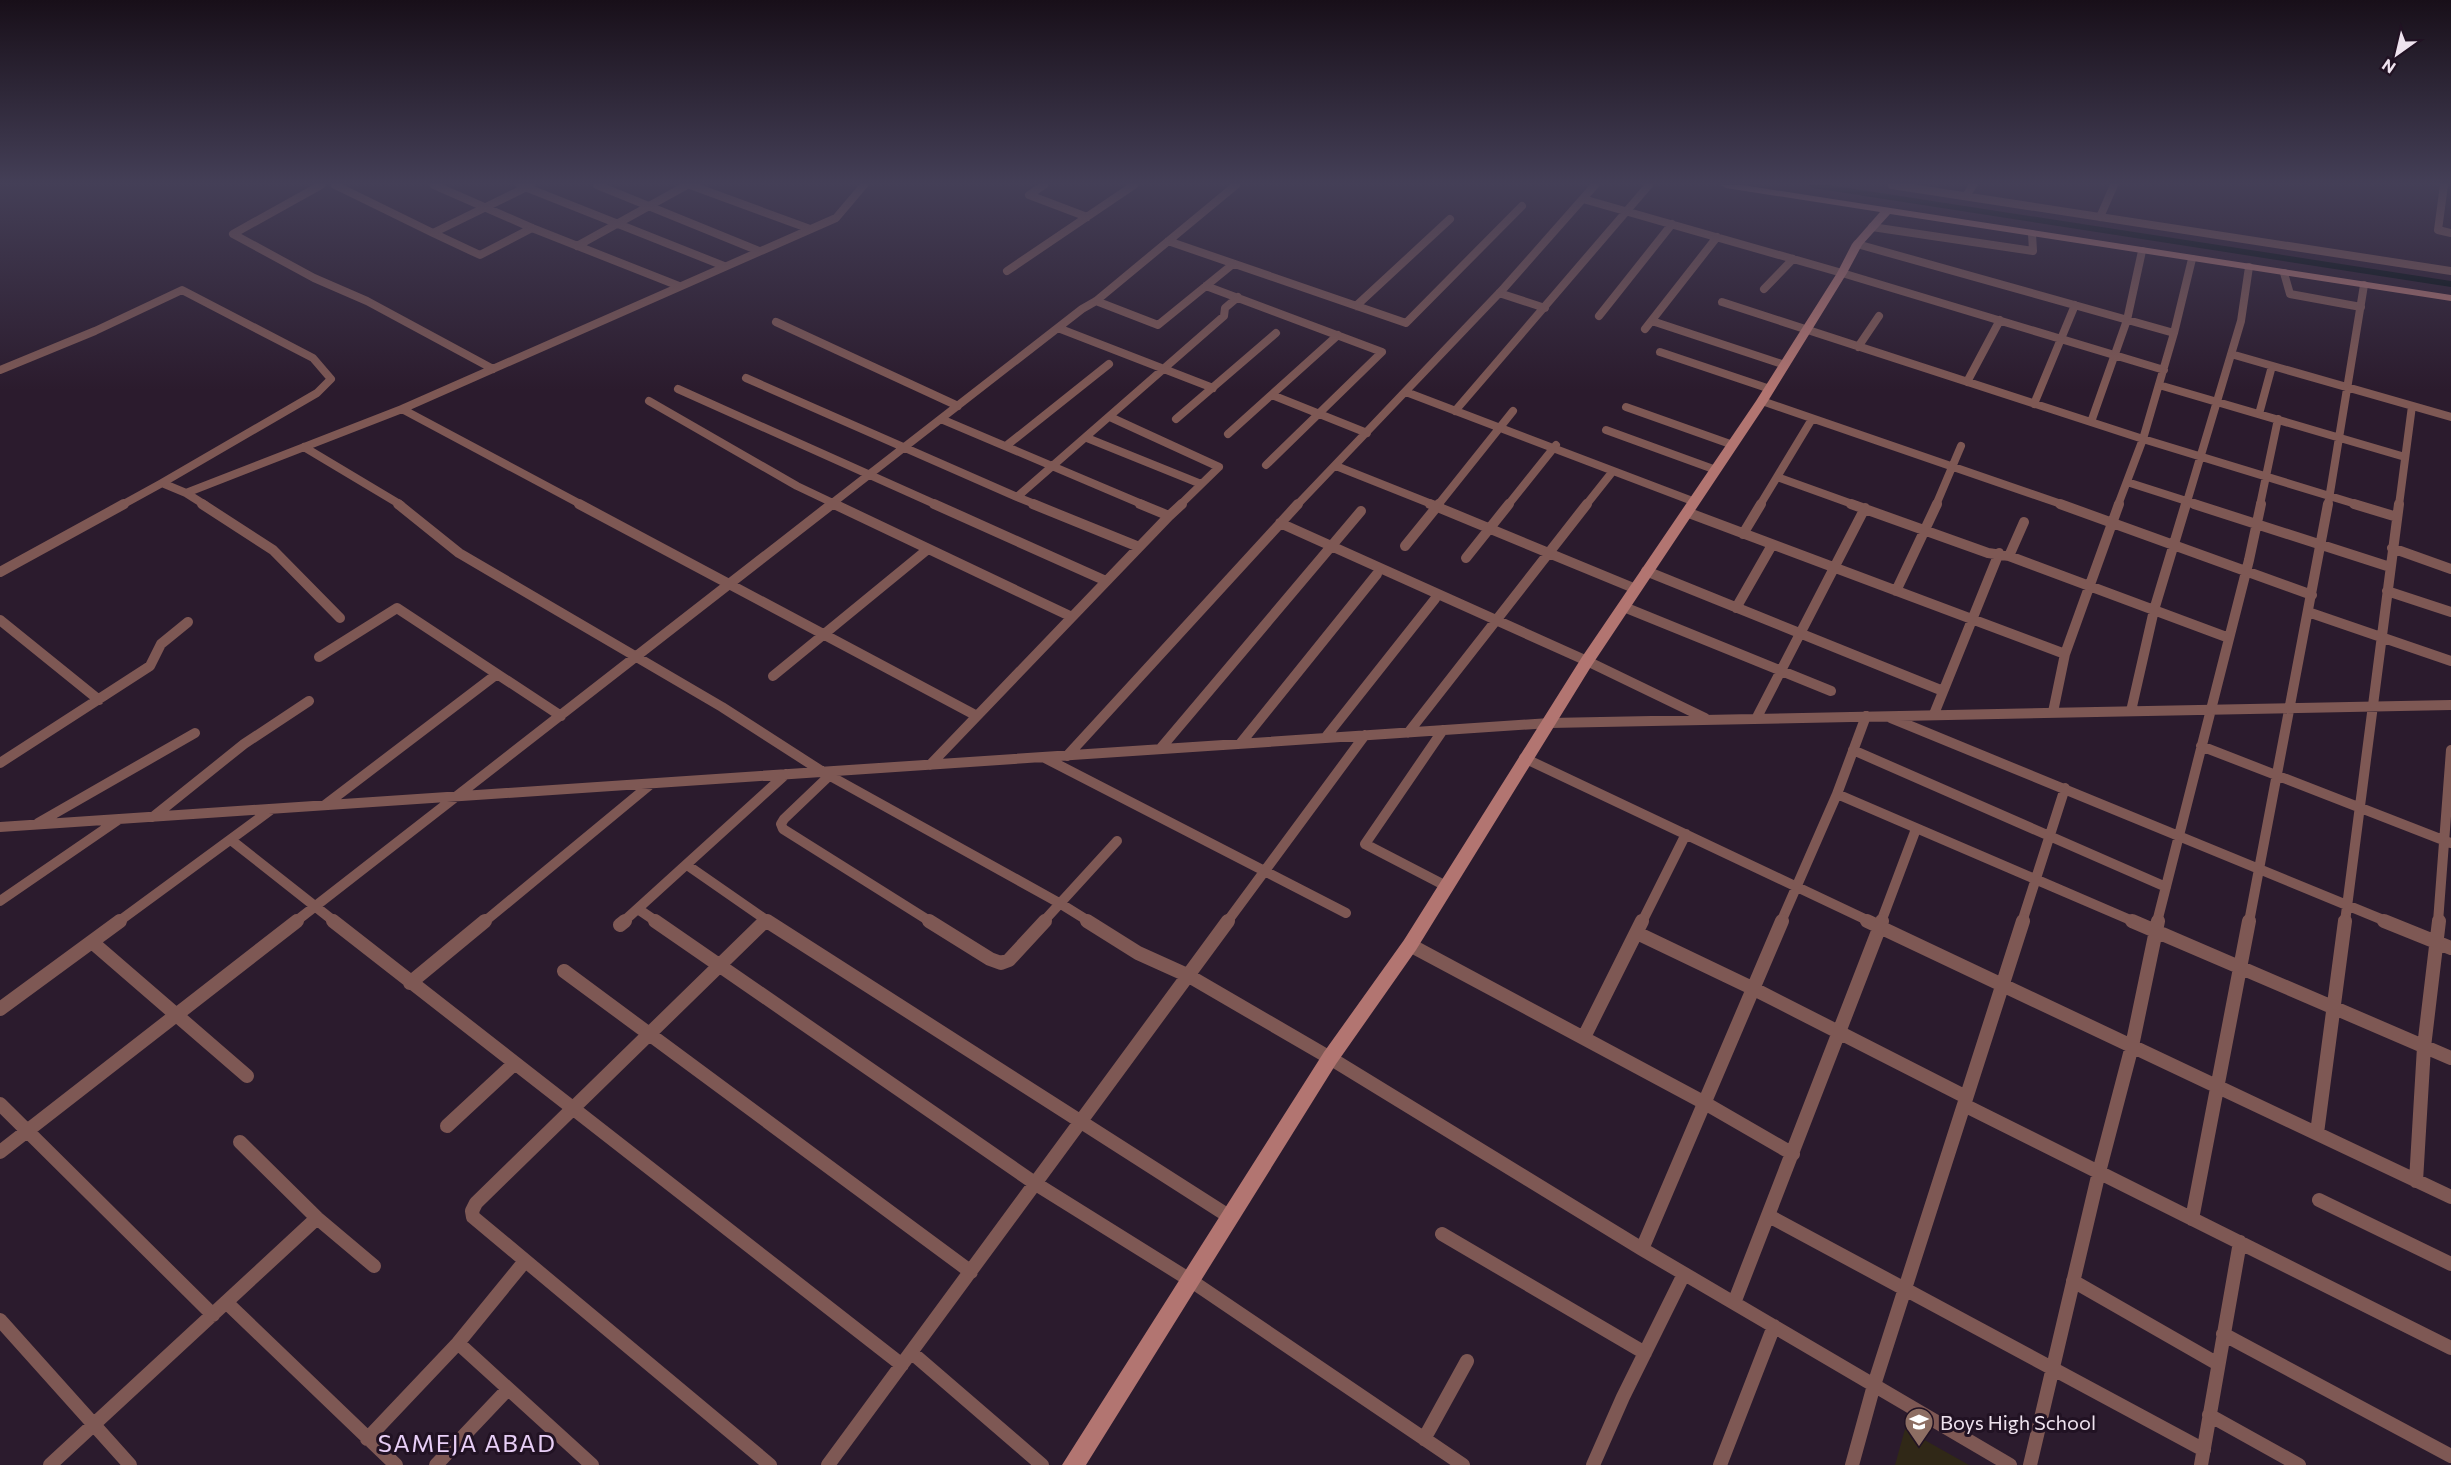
<svg xmlns="http://www.w3.org/2000/svg" width="2451" height="1465" viewBox="0 0 2451 1465" font-family="Commissioner,sans-serif">
  <style>
    .education { fill: #302817 }
    .lines { fill: none; stroke-linecap: round; stroke-linejoin: round }
    .canal { fill: #000c0e; fill-rule: evenodd }
    .street-far2 { stroke: #7e5854; stroke-width: 8 }
    .street-far1 { stroke: #7e5854; stroke-width: 10 }
    .street { stroke: #7e5854; stroke-width: 14 }
    .secondary { fill: #b27571; fill-rule: evenodd }
    .labels { text-anchor: middle; dominant-baseline: central; stroke-width: 6; stroke-linejoin: round; paint-order: stroke }
    .near-poi-label { font-size: 20px; fill: #efe3ef; stroke: #211223; text-anchor: start }
    .near-quarter-label { font-size: 24px; letter-spacing: 1.5px; fill: #e8cff7; stroke: #211223 }
  </style>
  <rect width="100%" height="100%" fill="#2b1b2d"/>
  <path class="education" d="M1905 1429 1969 1465H1895Z"/>
  <g class="lines">
    <path class="canal" d="M1808 185H1829L2451 281V287L1813 188Z"/>
    <path class="street-far2" d="M321 185 233 234 314 278 367 301 493 369
      M335 185 433 233
      M434 185 532 228 679 286
      M520 185 724 266
      M531 185 433 233 480 255 532 228
      M597 185 759 251
      M690 185 810 229
      M1044 185 1029 195 1087 217
      M1892 185 2451 271
      M2444 185 2438 230 2451 233
      M1966 196 1973 185
      M1583 199 1842 273 2164 370
      M2100 217 2114 185
      M1872 227 2033 251 2032 234
      M1168 241 1406 323 1522 206
      M1857 244 2174 333 2143 439 2118 505
      M577 246 687 185
      M1007 271 1134 185
      M2284 273 2290 294 2361 307
      M1206 286 1382 352 1266 465
      M1764 289 1793 259
      M1499 293 1545 308
      M1096 301 1158 325 1233 264
      M1722 302 2143 439 2359 505
      M1356 306 1450 219
      M1599 316 1672 224
      M1652 321 1785 365
      M776 322 958 406
      M1058 328 1213 388
      M1645 329 1717 237
      M2174 333 2192 259
      M1858 347 1879 316
      M1660 352 1770 389
      M2231 354 2451 417
      M0 370 95 331 182 290 313 358 331 379 317 393 162 483
      M746 378 1017 497 1224 316 1225 308 1238 297
      M1967 382 2000 320
      M2159 385 2405 457
      M678 389 937 505
      M1406 392 1695 502
      M1272 395 1367 433
      M649 401 797 486 837 505
      M1762 401 2064 505
      M2034 404 2075 305
      M1626 407 1733 445
      M1455 411 1649 185
      M2259 414 2272 366
      M1110 417 1219 467 1180 505
      M941 419 1144 505
      M1176 419 1276 333
      M2091 422 2127 320 2142 251
      M1606 430 1716 470
      M1228 434 1338 335
      M1087 438 1201 484
      M1006 446 1109 364
      M304 447 401 505
      M1336 466 1434 505
      M1777 477 1855 505
      M2127 482 2199 505
      M186 493 205 505
      M1017 497 1037 505
      M122 505 162 483 186 493 402 409
      M582 505 402 409 836 218 864 185
      M830 505 1082 309 1096 301 1236 185
      M1297 505 1504 288 1595 185
      M1438 505 1513 411
      M1508 505 1556 445
      M1586 505 1613 471
      M1760 505 1812 419
      M1936 505 1961 446
      M2186 505 2241 321 2249 267
      M2260 505 2278 419
      M2328 505 2364 285
      M2399 505 2412 406"/>
    <path class="street-far1" d="M202 504 273 550 340 618
      M398 504 459 553 722 707 823 772 1061 904 1090 922
      M579 504 977 716
      M834 504 1072 617
      M934 504 1106 581
      M1033 504 1139 547
      M1140 504 1169 516 1182 504
      M1430 504 1636 589
      M1851 504 1988 553 2009 556 2229 638
      M2060 504 2312 595
      M2194 504 2390 567
      M2354 504 2397 517
      M1689 513 2065 654
      M1280 523 1587 661 1705 718
      M1743 534 1761 504
      M1405 546 1439 504
      M2392 548 2451 569
      M2009 556 2024 522
      M1466 558 1509 504
      M1646 571 1943 691
      M0 572 124 504
      M1896 591 1937 504
      M2387 591 2451 612
      M1624 607 1831 691
      M1736 608 1772 545
      M2308 612 2451 661
      M0 620 99 700
      M319 657 397 608 561 716
      M773 676 928 549
      M2131 711 2154 610 2186 504
      M2053 712 2065 654 2119 504
      M1934 714 1999 553
      M1891 718 2388 922
      M1756 719 1865 508
      M1443 730 1365 844 1446 886
      M1408 733 1587 504
      M1325 738 1435 599
      M1240 744 1377 574
      M2201 746 2451 843
      M1160 749 1361 511
      M1853 750 2166 887
      M1067 756 1298 504
      M1045 758 1346 913
      M1524 758 1871 922
      M0 763 150 666 161 644 188 622
      M930 765 1169 516
      M829 776 784 819 781 824 783 829 931 922
      M1837 794 2135 922
      M325 805 497 674
      M153 817 244 744 309 701
      M38 823 195 733
      M0 827 1550 723 2451 705
      M231 840 335 922
      M687 865 769 922
      M0 901 118 820
      M638 909 657 922
      M118 922 272 809
      M295 922 832 504
      M484 922 651 784
      M623 922 786 774
      M764 922 766 920
      M1043 922 1117 841
      M1227 922 1365 735
      M1642 922 1686 834
      M1781 922 1837 794 1866 716
      M1881 922 1916 829
      M2022 922 2065 788
      M2157 922 2249 560 2261 504
      M2249 922 2328 504
      M2345 922 2399 504
      M2438 922 2451 750"/>
    <path class="street" d="M333 921 902 1365
      M655 921 1036 1184 1190 1280 1463 1465
      M765 921 476 1203 472 1211 473 1217 770 1465
      M767 921 1230 1217
      M929 921 990 959 1001 963 1009 960 1045 921
      M1087 921 1138 953 1189 976 1330 1058 1642 1249 2010 1465
      M1867 921 2451 1197
      M2132 921 2451 1058
      M2384 921 2451 948
      M620 925 625 921
      M1637 933 1752 988 1966 1097
      M92 942 247 1076
      M1410 945 1703 1102 1793 1154
      M564 971 971 1272
      M410 983 485 921
      M0 1009 120 921
      M1584 1037 1642 921
      M0 1104 213 1315
      M1964 1105 2451 1348
      M447 1126 515 1063
      M2317 1133 2345 921
      M240 1142 317 1218 374 1266
      M0 1152 297 921
      M2416 1181 2424 1047 2439 921
      M2319 1200 2451 1264
      M1769 1216 2204 1450
      M2192 1219 2249 921
      M1442 1234 1645 1353
      M1642 1249 1782 921
      M2073 1281 2218 1364
      M226 1302 396 1465
      M1734 1303 1882 921
      M0 1320 130 1465
      M2223 1334 2451 1456
      M458 1343 592 1465
      M911 1352 1042 1465
      M2209 1415 2299 1465
      M367 1439 458 1343 525 1261
      M1424 1439 1467 1361
      M50 1465 317 1218
      M436 1465 508 1389
      M828 1465 1228 921
      M1593 1465 1623 1397 1684 1274
      M1720 1465 1774 1326
      M1852 1465 1874 1385 2023 921
      M2030 1465 2099 1172 2132 1046 2158 921
      M2201 1465 2240 1242"/>
    <path class="secondary" d="M1721 185H1742L2451 295V301L1890 214 1862 245 1847 273 1768 401 1592 665 1416 950 1336 1064 1086 1465H1062L1324 1052 1404 940 1582 657 1756 401 1837 273 1852 244 1880 212 1726 188Z"/>
  </g>
  <linearGradient id="sky" x2="0" y2="1"><stop stop-color="#180f19"/><stop offset="0.47" stop-color="#443f57"/><stop offset="1" stop-color="#443f57" stop-opacity="0"/></linearGradient>
  <rect width="2451" height="390" fill="url(#sky)"/>
  <defs>
    <g id="university-pin" transform="scale(1.5)"><path d="M0 17L-7.5 6A9.5 9.5 0 1 1 7.5 6Z" fill="#8d6e63" stroke="#211223"/><path d="M0-5L7-2L0 1L-7-2ZM-4 1L0 2.5L4 1V4Q0 6-4 4Z" fill="#fff"/></g>
  </defs>
  <g fill-rule="evenodd">
    <use href="#university-pin" x="1919" y="1422"/>
  </g>
  <g class="labels">
    <g class="near-poi-label">
      <text x="1940" y="1422">Boys High School</text>
    </g>
    <g class="near-quarter-label">
      <text x="467" y="1442">SAMEJA ABAD</text>
    </g>
  </g>
  <g transform="translate(2397 54) rotate(214)" stroke="#211223" stroke-width="4.5" paint-order="stroke">
  <path d="M0-4.5L10 22L0 15L-10 22Z" fill="#efe3ef"/>
  <text y="-9" font-size="16" font-weight="bold" text-anchor="middle" fill="#efe3ef">N</text>
  </g>
</svg>
